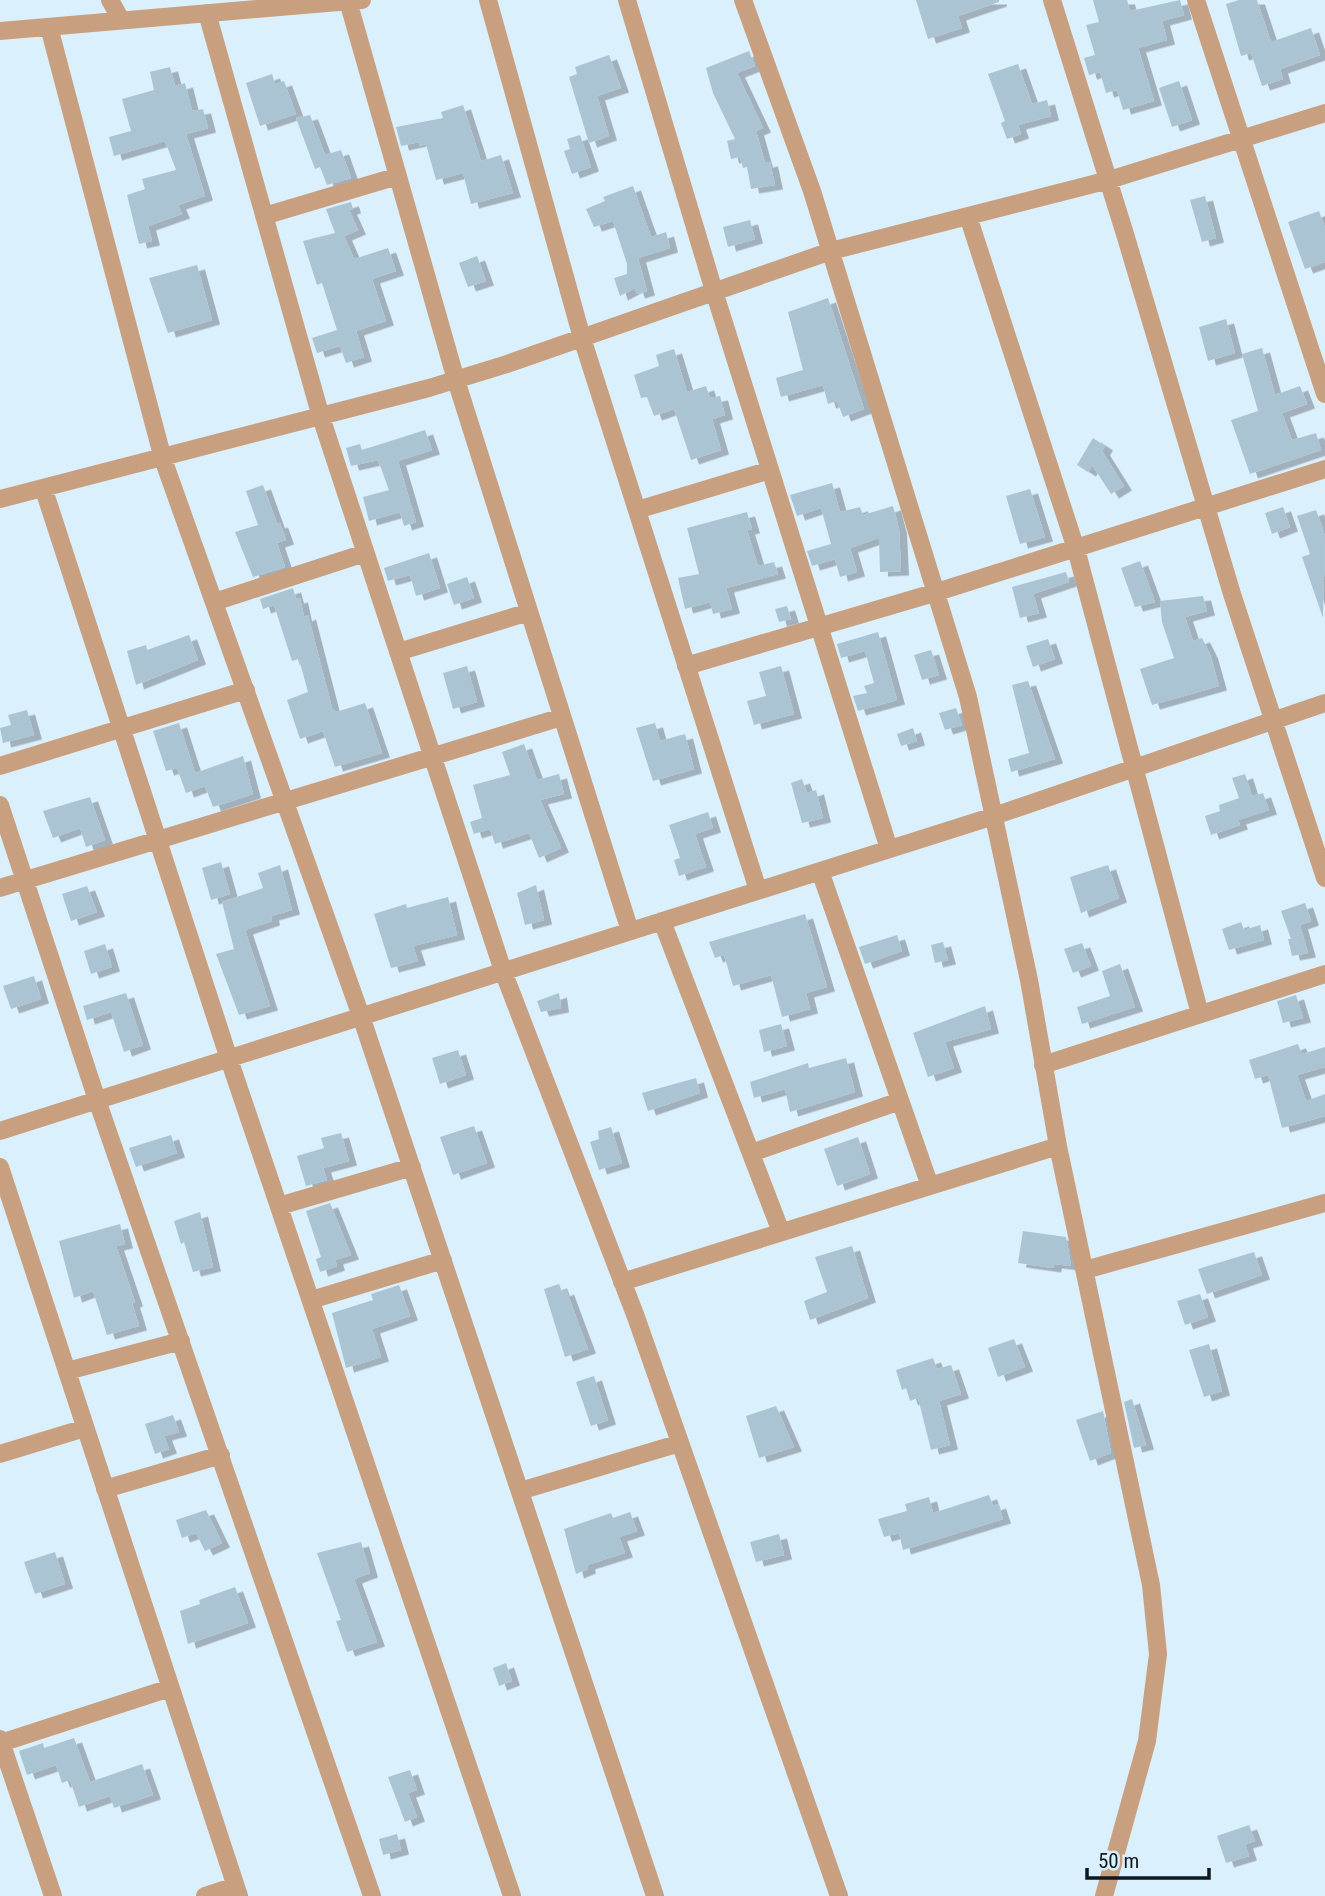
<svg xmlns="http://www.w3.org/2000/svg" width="1325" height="1896" viewBox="0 0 1325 1896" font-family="'Roboto Condensed',sans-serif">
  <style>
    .building { fill: #abc4d4; filter: url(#shadow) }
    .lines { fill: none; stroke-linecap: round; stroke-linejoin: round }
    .minor { stroke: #c89f7f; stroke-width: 18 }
  </style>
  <defs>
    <filter id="shadow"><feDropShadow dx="8" dy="4.5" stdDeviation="0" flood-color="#0004"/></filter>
  </defs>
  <rect width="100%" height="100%" fill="#dbf0fd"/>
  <path class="building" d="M916 0H999V2L958 16 962 28 928 39Z
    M1093 0H1127L1130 11 1180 0 1184 15 1162 21 1167 40 1138 48 1154 101 1123 110 1117 90 1106 93 1100 72 1089 75 1084 58 1095 55 1086 25 1099 22Z
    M1239 0H1257L1271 42 1311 28 1320 55 1280 69 1283 79 1262 86 1251 53 1241 56 1226 4Z
    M749 51 755 66 737 73 763 128 756 131 765 163 770 162 775 185 751 189 747 167 743 168 740 157 731 159 727 141 735 139 713 93 706 68Z
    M609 55 621 88 597 96 609 136 589 143 569 77 577 74 575 67Z
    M1018 64 1032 104 1047 100 1051 116 1018 125 1021 134 1007 139 1001 123 1005 121 988 74Z
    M170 67 175 86 185 83 192 111 203 109 208 128 186 134 205 196 178 205 182 214 148 226 152 241 139 244 127 195 145 189 142 179 176 170 165 141 114 156 109 137 131 131 122 99 154 90 150 72Z
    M272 74 275 84 284 81 296 114 260 126 246 83Z
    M1179 81 1192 120 1172 127 1159 88Z
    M463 105 481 161 501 155 513 193 471 204 463 173 436 180 426 144 420 146 419 142 401 146 396 127 443 118 441 112Z
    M310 115 325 155 341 150 351 178 327 185 320 167 315 169 296 118Z
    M580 135 591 167 572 174 564 151 570 149 567 139Z
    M633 186 651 237 666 232 670 248 638 258 647 291 637 294 635 288 620 296 614 278 627 274V264L613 221 594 227 586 209 605 201 603 197Z
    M1205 196 1216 238 1202 242 1190 200Z
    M351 202 353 209 349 210 358 230 344 236 354 259 388 248 396 271 372 279 386 321 356 331 364 357 346 363 340 346 317 353 312 338 337 330 322 283 317 285 303 241 335 233 326 209Z
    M1319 211 1325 228V262L1305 269 1288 222Z
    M750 220 755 239 728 247 723 227Z
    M477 256 486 281 468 287 459 263Z
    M197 265 212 320 168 333 149 278Z
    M828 298 864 409 843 417 837 401 828 404 823 385 781 397 776 378 803 370 788 312Z
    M1226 319 1235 353 1208 361 1199 327Z
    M1262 348 1275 395 1300 386 1307 404 1282 413 1292 440 1316 433 1321 450 1250 474 1231 420 1258 411 1242 354Z
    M674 349 687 392 706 386 710 398 720 396 725 415 712 419 721 450 691 460 674 409 654 416 647 397 641 398 634 375 659 366 656 355Z
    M425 430 432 450 398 461 416 522 404 526 400 512 369 521 363 497 389 490 378 460 351 466 346 448 360 444 362 450Z
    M1093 438 1105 446 1102 451 1124 486 1111 494 1092 465 1088 472 1077 465Z
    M832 483 840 512 860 507 863 515 893 506 899 529 901 571 880 572 879 538 850 548 857 572 840 577 835 559 812 566 807 551 831 544 821 508 797 516 790 495Z
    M263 485 277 524 280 523 286 540 277 543 285 567 253 577 235 532 258 525 246 491Z
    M1030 489 1045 537 1020 544 1006 496Z
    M1283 507 1290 527 1272 534 1265 513Z
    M1316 510 1325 536 1323 618 1302 557 1310 554 1297 516Z
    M747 512 752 529 747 530 758 566 774 562 778 574 726 588 732 609 713 614 710 602 685 609 678 578 699 574 687 528Z
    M429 553 440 588 416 596 410 575 388 581 384 568Z
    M1140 561 1155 602 1135 607 1121 568Z
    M1066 572 1069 582 1033 594 1039 613 1020 618 1012 587Z
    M467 577 474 598 454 605 447 584Z
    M293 588 296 599 300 598 304 617 308 615 332 708 336 712 365 703 382 753 335 767 323 731 300 739 287 700 308 692 299 659 292 661 274 605 263 609 260 599Z
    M1203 596 1207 611 1185 617 1193 641 1202 638 1210 654 1219 686 1152 705 1140 669 1174 658 1162 622 1160 601Z
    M787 606 791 619 779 622 775 609Z
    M878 632 897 700 858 711 853 696 867 693 864 686 874 683 865 651 841 658 837 644Z
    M189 635 198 660 136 685 127 651 146 645 147 650Z
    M1048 639 1055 659 1033 667 1026 646Z
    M931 650 939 675 922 680 914 655Z
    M467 666 477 702 453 709 443 673Z
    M781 666 794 714 754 725 747 701 766 696 759 672Z
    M1028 681 1055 759 1011 772 1008 759 1029 753 1012 685Z
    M956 708 962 725 945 730 939 713Z
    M27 710 34 735 3 743 0 728 11 725 8 715Z
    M179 723 195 773 243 756 253 794 213 807 205 786 186 793 177 768 166 771 153 731Z
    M655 723 660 741 685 734 694 769 653 781 636 728Z
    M913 728 917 741 901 746 897 734Z
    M524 744 537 780 559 774 564 794 540 800 561 848 539 858 529 833 495 844 490 829 474 834 470 822 482 818 473 785 510 775 502 752Z
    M1245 774 1252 796 1263 793 1269 810 1238 820 1240 825 1211 835 1205 816 1220 811 1219 805 1239 798 1232 778Z
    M802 779 807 793 816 790 823 818 802 823 791 783Z
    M90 797 105 840 86 847 80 828 53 838 43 811Z
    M708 812 713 828 695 834 706 867 679 876 674 860 680 858 669 825Z
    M221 862 230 894 211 900 202 868Z
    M280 865 292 910 271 916 272 921 245 930 270 1006 239 1015 216 954 234 949 222 902 263 888 258 873Z
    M1108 865 1119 898 1081 913 1070 877Z
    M536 885 544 920 525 925 517 893Z
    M87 886 97 912 71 921 62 894Z
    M448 897 457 935 413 946 418 961 391 968 374 914 406 904 407 908Z
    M1305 903 1311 921 1300 925 1308 953 1292 956 1288 939H1291L1281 911Z
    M805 914 827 987 806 993 810 1009 782 1017 771 975 733 986 724 955 715 958 709 942Z
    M1241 922 1244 930 1260 925 1264 940 1229 950 1222 929Z
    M897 935 902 951 865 964 859 947Z
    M943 942 948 960 935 963 931 945Z
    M1082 943 1091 966 1073 973 1064 949Z
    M105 944 112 967 91 974 84 951Z
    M1120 964 1135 1007 1082 1024 1077 1007 1110 996 1102 971Z
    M34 976 41 999 11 1009 3 986Z
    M126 993 143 1045 124 1052 111 1012 87 1020 83 1006Z
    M559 993 561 1008 541 1012 537 1001Z
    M1296 995 1303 1018 1283 1023 1277 1001Z
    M985 1006 991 1029 945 1042 954 1068 928 1077 913 1033Z
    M781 1024 787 1046 764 1052 759 1030Z
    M1298 1044 1302 1054 1325 1047V1067L1297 1075 1306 1101 1325 1094V1116L1282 1128 1268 1075 1255 1079 1249 1060Z
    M458 1050 466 1075 440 1084 432 1058Z
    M846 1058 855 1092 790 1112 785 1089 754 1098 750 1082 808 1063 809 1068Z
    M696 1078 700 1093 648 1111 642 1093Z
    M474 1126 487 1163 453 1175 440 1137Z
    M611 1127 622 1163 599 1170 590 1142 599 1139 598 1131Z
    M341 1133 349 1161 323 1168 327 1180 306 1186 297 1156 324 1148 321 1138Z
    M171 1135 177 1153 136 1167 129 1148Z
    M858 1137 870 1174 837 1186 824 1149Z
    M330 1203 351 1255 335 1260 337 1266 320 1272 316 1259 321 1257 306 1211Z
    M200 1212 213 1267 193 1272 184 1242 181 1244 174 1221Z
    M120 1224 125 1244 116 1246 135 1302 132 1303 139 1326 107 1335 93 1291 74 1298 59 1241Z
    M1023 1231 1066 1237 1071 1266 1054 1264 1053 1268 1018 1263Z
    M852 1246 868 1298 810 1320 804 1301 827 1292 815 1257Z
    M1254 1252 1262 1275 1207 1294 1198 1269Z
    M559 1284 562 1292 566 1290 588 1349 565 1357 544 1289Z
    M399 1285 410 1316 372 1329 381 1357 346 1368 332 1313 373 1300 371 1294Z
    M1200 1294 1208 1317 1185 1325 1177 1301Z
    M1014 1339 1025 1367 998 1377 988 1348Z
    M1209 1344 1222 1391 1204 1397 1189 1350Z
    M933 1358 937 1369 951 1365 961 1394 939 1401 950 1445 931 1450 918 1398 910 1401 906 1388 902 1390 896 1370Z
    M594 1376 608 1420 591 1426 576 1382Z
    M1132 1399 1146 1445 1134 1448 1124 1402Z
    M776 1406 794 1447 759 1458 746 1416Z
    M1103 1411 1111 1453 1090 1461 1076 1420Z
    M173 1415 179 1432 164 1436 169 1449 155 1454 145 1424Z
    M989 1495 993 1506 998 1504 1003 1519 903 1550 899 1533 884 1537 878 1519 907 1511 905 1504 929 1497 933 1513Z
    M206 1510 222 1543 205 1551 196 1533 182 1538 176 1520Z
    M630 1512 637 1531 619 1537 625 1553 587 1565 588 1569 576 1574 564 1529 611 1513 613 1518Z
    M779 1534 784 1555 756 1562 750 1542Z
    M361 1542 370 1573 354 1579 377 1642 347 1652 336 1621 341 1620 317 1553Z
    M55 1552 65 1584 35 1594 24 1562Z
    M235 1587 248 1623 188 1644 180 1611 200 1604 199 1600Z
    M506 1663 512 1681 499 1686 493 1668Z
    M74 1738 90 1782 142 1764 153 1795 114 1808 110 1796 79 1807 70 1780 62 1783 56 1765 27 1775 19 1751 43 1743 44 1748Z
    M410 1770 417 1790 408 1793 417 1817 405 1822 388 1777Z
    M1249 1825 1255 1841 1245 1844 1249 1856 1226 1863 1217 1836Z
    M397 1834 401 1850 383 1855 379 1839Z"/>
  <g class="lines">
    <path class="minor" d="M110 0 121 20
      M488 0 582 338 758 890
      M627 0 714 291 889 849
      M743 0 812 191 968 697 1029 980 1058 1146 1151 1585 1158 1654 1147 1741 1104 1896
      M1052 0 1125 234 1232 594 1325 878
      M1196 0 1325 394
      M348 1 456 380 630 931
      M207 13 321 417 503 971 636 1317 839 1896
      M49 27 163 459 361 1016 655 1896
      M0 31 362 0
      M264 216 398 176
      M968 216 1076 549 1200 1014
      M44 490 229 1059 512 1896
      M0 499 429 388 507 364 831 251 1109 180 1325 113
      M637 510 770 470
      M214 602 365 553
      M398 652 529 612
      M686 666 937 592 1325 469
      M0 766 246 690
      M0 805 97 1100 372 1896
      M820 871 930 1186
      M0 888 562 717
      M662 921 781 1232
      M1043 1065 1325 974
      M0 1131 994 816 1325 703
      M751 1153 900 1101
      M0 1167 239 1896
      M279 1206 412 1167
      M1085 1270 1325 1203
      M622 1282 1058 1146
      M311 1300 443 1260
      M67 1371 181 1341
      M0 1454 85 1428
      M105 1489 221 1455
      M520 1491 680 1443
      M0 1739 53 1896
      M1 1743 170 1688
      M205 1896 235 1886"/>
  </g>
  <path d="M1087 1868v10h122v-10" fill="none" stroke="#10191f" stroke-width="3.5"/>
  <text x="1098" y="1868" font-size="21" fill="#10191f" stroke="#dbf0fd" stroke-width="5" paint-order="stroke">50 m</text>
</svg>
